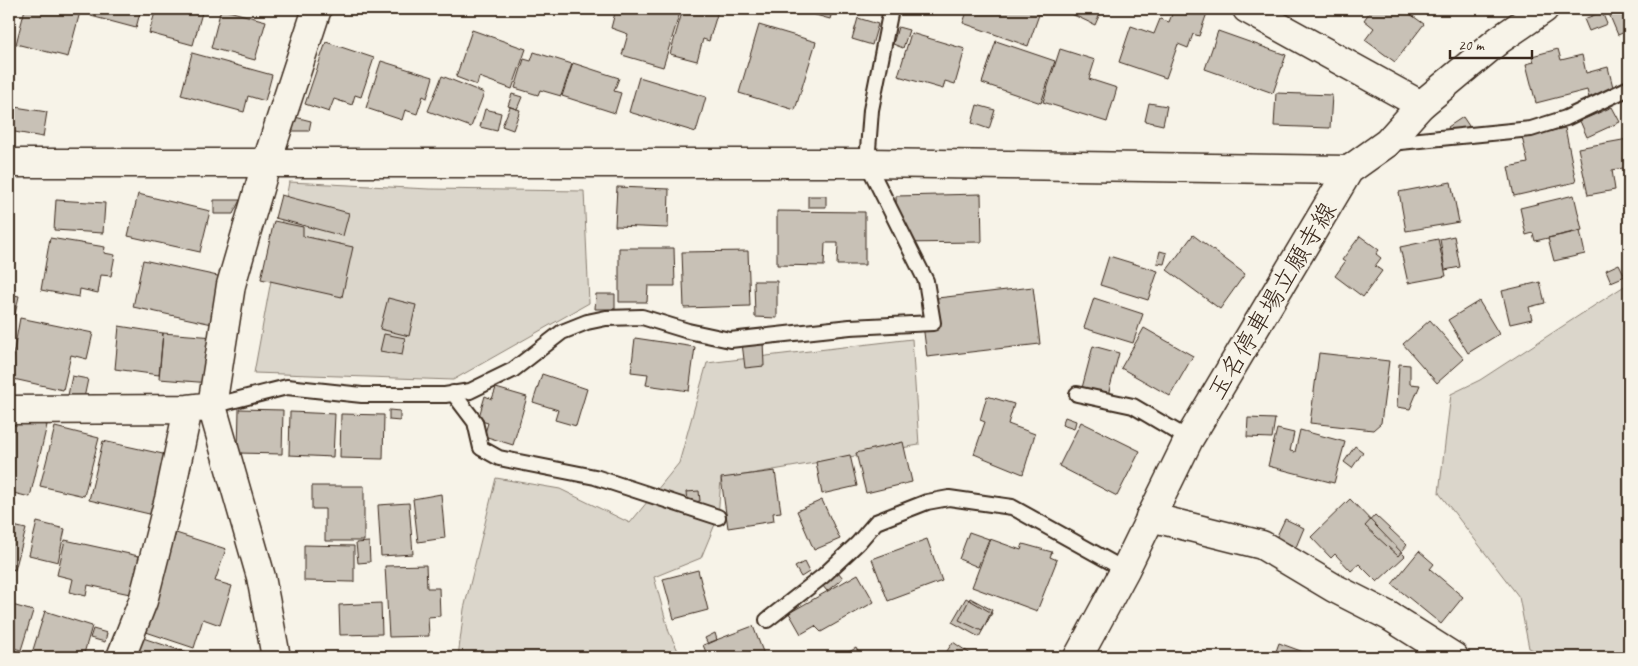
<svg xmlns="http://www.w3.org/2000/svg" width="1638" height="666" viewBox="0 0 1638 666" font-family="Caveat,'Klee One',sans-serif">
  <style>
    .green { fill: #dbd6cb; stroke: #8b8074 }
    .building { fill: #c8c1b6; stroke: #3b2a1e }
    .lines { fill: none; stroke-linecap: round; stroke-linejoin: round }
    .service-casing { stroke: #3b2a1e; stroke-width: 18 }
    .minor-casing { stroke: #3b2a1e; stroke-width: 31 }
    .tertiary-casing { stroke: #3b2a1e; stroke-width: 31 }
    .secondary-casing { stroke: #3b2a1e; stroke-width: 31 }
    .service { stroke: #f7f3e8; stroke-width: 14 }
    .minor { stroke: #f7f3e8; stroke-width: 28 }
    .tertiary { stroke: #f7f3e8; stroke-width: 28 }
    .secondary { stroke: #f7f3e8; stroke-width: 28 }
    .labels { text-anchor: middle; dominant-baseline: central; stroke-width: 5; stroke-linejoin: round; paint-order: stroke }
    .street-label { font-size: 25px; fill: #3b2a1e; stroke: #f7f3e8 }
  </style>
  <rect width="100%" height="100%" fill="#f7f3e8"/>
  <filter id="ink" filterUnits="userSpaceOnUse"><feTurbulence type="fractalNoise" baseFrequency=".02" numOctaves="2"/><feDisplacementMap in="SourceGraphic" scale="10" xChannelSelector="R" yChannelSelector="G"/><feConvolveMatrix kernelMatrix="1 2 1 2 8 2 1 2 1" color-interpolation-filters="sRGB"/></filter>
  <g filter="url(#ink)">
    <path class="green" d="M289 182 429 189 584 191 589 303 453 380 254 373Z
      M1629 283V657H1548L1529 648 1519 597 1439 493 1451 394 1480 380Z
      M912 339 919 445 721 479 718 517 701 558 654 577 669 632 681 657H458L464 609 496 478 560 489 630 523 679 463 707 363Z"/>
    <path class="building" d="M25 9H69L80 12 68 57 16 44Z
      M93 9H141L136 28 91 16Z
      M156 9H203L193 45 149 33Z
      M221 9 266 21 255 60 211 48Z
      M616 9H643L654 12 655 9H681L663 67 622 55 628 34 611 28Z
      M683 9H709L718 11 709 41 703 39 697 61 670 54Z
      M794 9H833L830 19Z
      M968 9H1041L1028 46 963 23Z
      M1061 9H1102L1095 25Z
      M1174 9H1194L1207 13 1199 36 1193 34 1188 48 1178 44 1166 78 1119 62 1131 26 1154 34 1160 19 1169 22Z
      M1372 9H1403L1424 24 1395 62 1365 40 1374 28 1364 20Z
      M1607 9H1629V30L1618 35Z
      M1602 12 1607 24 1589 31 1584 19Z
      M858 18 878 24 872 45 852 39Z
      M759 25 816 42 795 110 739 93Z
      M898 27 909 30 903 48 893 44Z
      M472 30 526 49 512 89 479 77 477 85 456 77Z
      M1218 31 1286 55 1273 93 1205 69Z
      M911 33 965 49 955 84 945 81 943 89 898 76Z
      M996 41 1055 61 1041 103 982 83Z
      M326 42 374 58 361 97 355 95 352 105 334 99 329 112 305 104Z
      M1060 49 1095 60 1089 79 1117 88 1107 122 1043 102Z
      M1558 49 1561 60 1582 55 1586 73 1608 67 1614 91 1589 98 1587 90 1536 103 1526 64 1534 62 1532 56Z
      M534 52 572 64 561 96 540 90 538 95 515 88 524 59 531 61Z
      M192 53 272 75 265 101 248 96 244 112 181 95Z
      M381 61 433 77 427 98 423 96 417 114 405 110 402 120 366 108Z
      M573 63 619 78 614 91 621 93 615 113 562 96Z
      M442 76 484 93 471 127 428 111Z
      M639 77 706 97 696 132 629 112Z
      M1276 93 1332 95 1330 128 1274 126Z
      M512 94 522 97 517 109 508 106Z
      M1149 103 1167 106 1163 125 1145 121Z
      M977 105 995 110 989 129 972 123Z
      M9 106 47 112 43 137 9 131Z
      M510 107 520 110 513 130 502 126Z
      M1612 107 1620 122 1587 137 1580 121Z
      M485 109 501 113 497 131 480 127Z
      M291 116 311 121 309 131H287Z
      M1463 117 1469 126 1454 136 1448 127Z
      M1565 128 1576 182 1514 196 1508 167 1528 163 1522 137Z
      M1628 139 1629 167 1612 170 1615 190 1588 195 1578 148Z
      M1451 182 1459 222 1406 231 1399 192Z
      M617 187 669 189 668 228 615 226Z
      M138 194 210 211 200 252 128 236Z
      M981 194 982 242 897 243 896 196Z
      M281 195 349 213 343 236 275 218Z
      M1574 195 1582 230 1535 241 1533 233 1526 235 1520 208Z
      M808 196H826V207H808Z
      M56 200 105 203 103 233 54 230Z
      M214 200H240L233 214H214Z
      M777 211 865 212V265H837L838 243H825L824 266 777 265Z
      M274 221 303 227V236L353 247 342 297 261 279Z
      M1580 231 1585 254 1554 261 1548 238Z
      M1193 235 1245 274 1220 309 1167 270Z
      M1360 236 1379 250 1376 254 1381 258 1375 266 1382 271 1363 297 1335 276 1345 262 1342 260Z
      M1454 236 1460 267 1445 270 1440 239Z
      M50 238 105 247 104 253 115 255 111 276 101 275 98 293 80 289 79 297 41 290Z
      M1438 239 1446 276 1408 283 1400 247Z
      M619 248H674L675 286H648L647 302H619Z
      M748 251 750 306 684 308 682 252Z
      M1160 251 1167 253 1164 264 1157 263Z
      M1109 256 1158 271 1148 300 1100 285Z
      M143 260 227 278 217 325 133 307Z
      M1619 264 1625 276 1611 282 1606 270Z
      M754 281H777V318L755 317Z
      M1540 282 1545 303 1529 307 1532 319 1510 324 1502 291Z
      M1033 287 1040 344 927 357 920 300Z
      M9 294 19 296 9 342Z
      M596 294H615V309H595Z
      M388 298 416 305 409 336 380 329Z
      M1094 298 1143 314 1133 343 1084 328Z
      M1479 301 1499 334 1468 353 1448 320Z
      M20 318 93 333 87 359 71 355 63 390 9 378Z
      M1430 320 1464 359 1437 383 1403 344Z
      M119 326 163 333 159 375 115 369Z
      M1144 328 1193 356 1170 396 1121 368Z
      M163 333 215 337 211 383 159 379Z
      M384 334 405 338 402 355 380 351Z
      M635 338 695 347 689 391 646 385 648 374 631 372Z
      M763 340 764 366 745 368 742 343Z
      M1093 346 1119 353 1108 395 1082 388Z
      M1319 353 1389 361 1381 423 1373 430 1310 423Z
      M1399 364 1410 365V384L1420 385 1410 409 1397 407Z
      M542 374 587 389 576 426 555 420 558 410 533 402Z
      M72 376 88 379 84 398 68 395Z
      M496 388 527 397 513 445 484 436 488 423 478 420 485 396 492 399Z
      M987 396 1014 404 1008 424 1035 434 1023 474 974 454 985 422 980 420Z
      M239 409 283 410 282 454 238 453Z
      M389 410 400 411V421L389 420Z
      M290 412 335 414 333 457 289 455Z
      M341 414 384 415 383 459 340 458Z
      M9 416 47 425 30 497 9 492Z
      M1065 417 1076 421 1074 429 1062 425Z
      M1248 418 1275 419 1272 438 1247 437Z
      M1081 422 1140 451 1117 496 1059 466Z
      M55 427 99 438 84 496 40 486Z
      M1277 429 1294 433 1290 451 1295 452 1300 430 1345 442 1334 483 1268 466Z
      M103 441 172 456 158 516 89 500Z
      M903 442 912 482 866 493 856 453Z
      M1355 446 1363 452 1352 468 1344 462Z
      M850 455 857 486 822 494 816 462Z
      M775 471 781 512 773 513 774 521 728 528 721 478Z
      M312 486H364V541H325V509H312Z
      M699 491 700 501 687 503 686 492Z
      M441 494 445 538 418 542 413 499Z
      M1350 499 1405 556 1377 582 1359 564 1351 571 1335 554 1331 558 1311 537Z
      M822 500 840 539 814 550 797 511Z
      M409 503 413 554 381 556 378 505Z
      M1375 515 1407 545 1398 556 1365 526Z
      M1285 519 1304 528 1296 547 1276 538Z
      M37 522 65 529 58 562 29 555Z
      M9 525 26 529 15 570 9 568Z
      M969 532 989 539 978 567 959 559Z
      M176 533 226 549 215 581 232 586 220 625 203 619 194 648 143 631Z
      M927 539 942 581 888 601 872 559Z
      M990 539 1021 550 1023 544 1052 552 1050 557 1057 560 1037 611 972 587Z
      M65 540 148 558 139 596 88 585 86 596 70 592 73 579 57 575Z
      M369 542 370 562 358 563 356 543Z
      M304 545 354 546V582L304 581Z
      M1419 551 1434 564 1430 569 1463 597 1441 624 1392 584Z
      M804 562 809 572 801 577 795 567Z
      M426 565 427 588H439L440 616 428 617 429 636 389 637 385 566Z
      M698 570 708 610 674 619 663 579Z
      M838 572 843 578 827 591 822 585Z
      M858 574 874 602 821 632 815 626 801 634 789 613Z
      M966 598 992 613 979 637 952 622Z
      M970 598 992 610 982 631 959 620Z
      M381 603 382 634 340 635 339 605Z
      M9 604 33 611 21 650 9 647Z
      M45 611 92 626 83 657H46L32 653Z
      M753 626 765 657H708L703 645Z
      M93 629 107 633 105 642 90 638Z
      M715 633 717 640 708 644 705 638Z
      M140 637 200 657H133Z
      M953 642 975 657H943Z
      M1279 643 1317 657H1274Z
      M856 648 861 657H840Z"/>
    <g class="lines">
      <g class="service-casing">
        <path id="service" d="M1390 143 1531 129 1566 118 1629 88
          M453 393 475 422 481 448 499 458 595 477 718 517
          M1077 394 1133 406 1189 439
          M212 406 287 387 362 395H445L470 391 513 370 562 332 587 322 606 318 642 317 688 331 730 340 850 327 933 323 926 281 867 163 871 110 891 9
          M767 620 823 576 858 543 876 522 927 502 949 498 1012 507 1125 570"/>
      </g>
      <g class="minor-casing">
        <path id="minor" d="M1247 9 1421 105
          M9 410 188 409 205 407
          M1150 517 1262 545 1334 588 1389 616 1454 657
          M121 657 143 601 169 499 188 409
          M276 657 261 577 212 406 231 285 267 161 317 9"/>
      </g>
      <g class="tertiary-casing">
        <path id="tertiary" d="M9 163H867L1349 170"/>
      </g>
      <g class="secondary-casing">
        <path id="secondary" d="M1078 657 1125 570 1189 439 1349 170 1387 143 1421 105 1499 40 1544 9"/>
      </g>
      <use href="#service" class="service"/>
      <use href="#minor" class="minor"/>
      <use href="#tertiary" class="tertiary"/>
      <use href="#secondary" class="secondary"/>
    </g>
  </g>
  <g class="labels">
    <g class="street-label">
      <text transform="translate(1272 301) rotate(-59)">玉名停車場立願寺線</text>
    </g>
  </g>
  <rect width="1638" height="666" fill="none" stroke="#f7f3e8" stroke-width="30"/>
  <rect x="15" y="15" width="1608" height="636" fill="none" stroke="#3b2a1e" stroke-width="2" filter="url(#ink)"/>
  <path d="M1450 50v8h82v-8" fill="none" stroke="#3b2a1e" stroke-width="2.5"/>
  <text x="1458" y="50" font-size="15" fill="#3b2a1e" stroke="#f7f3e8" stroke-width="4" paint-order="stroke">20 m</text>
</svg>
